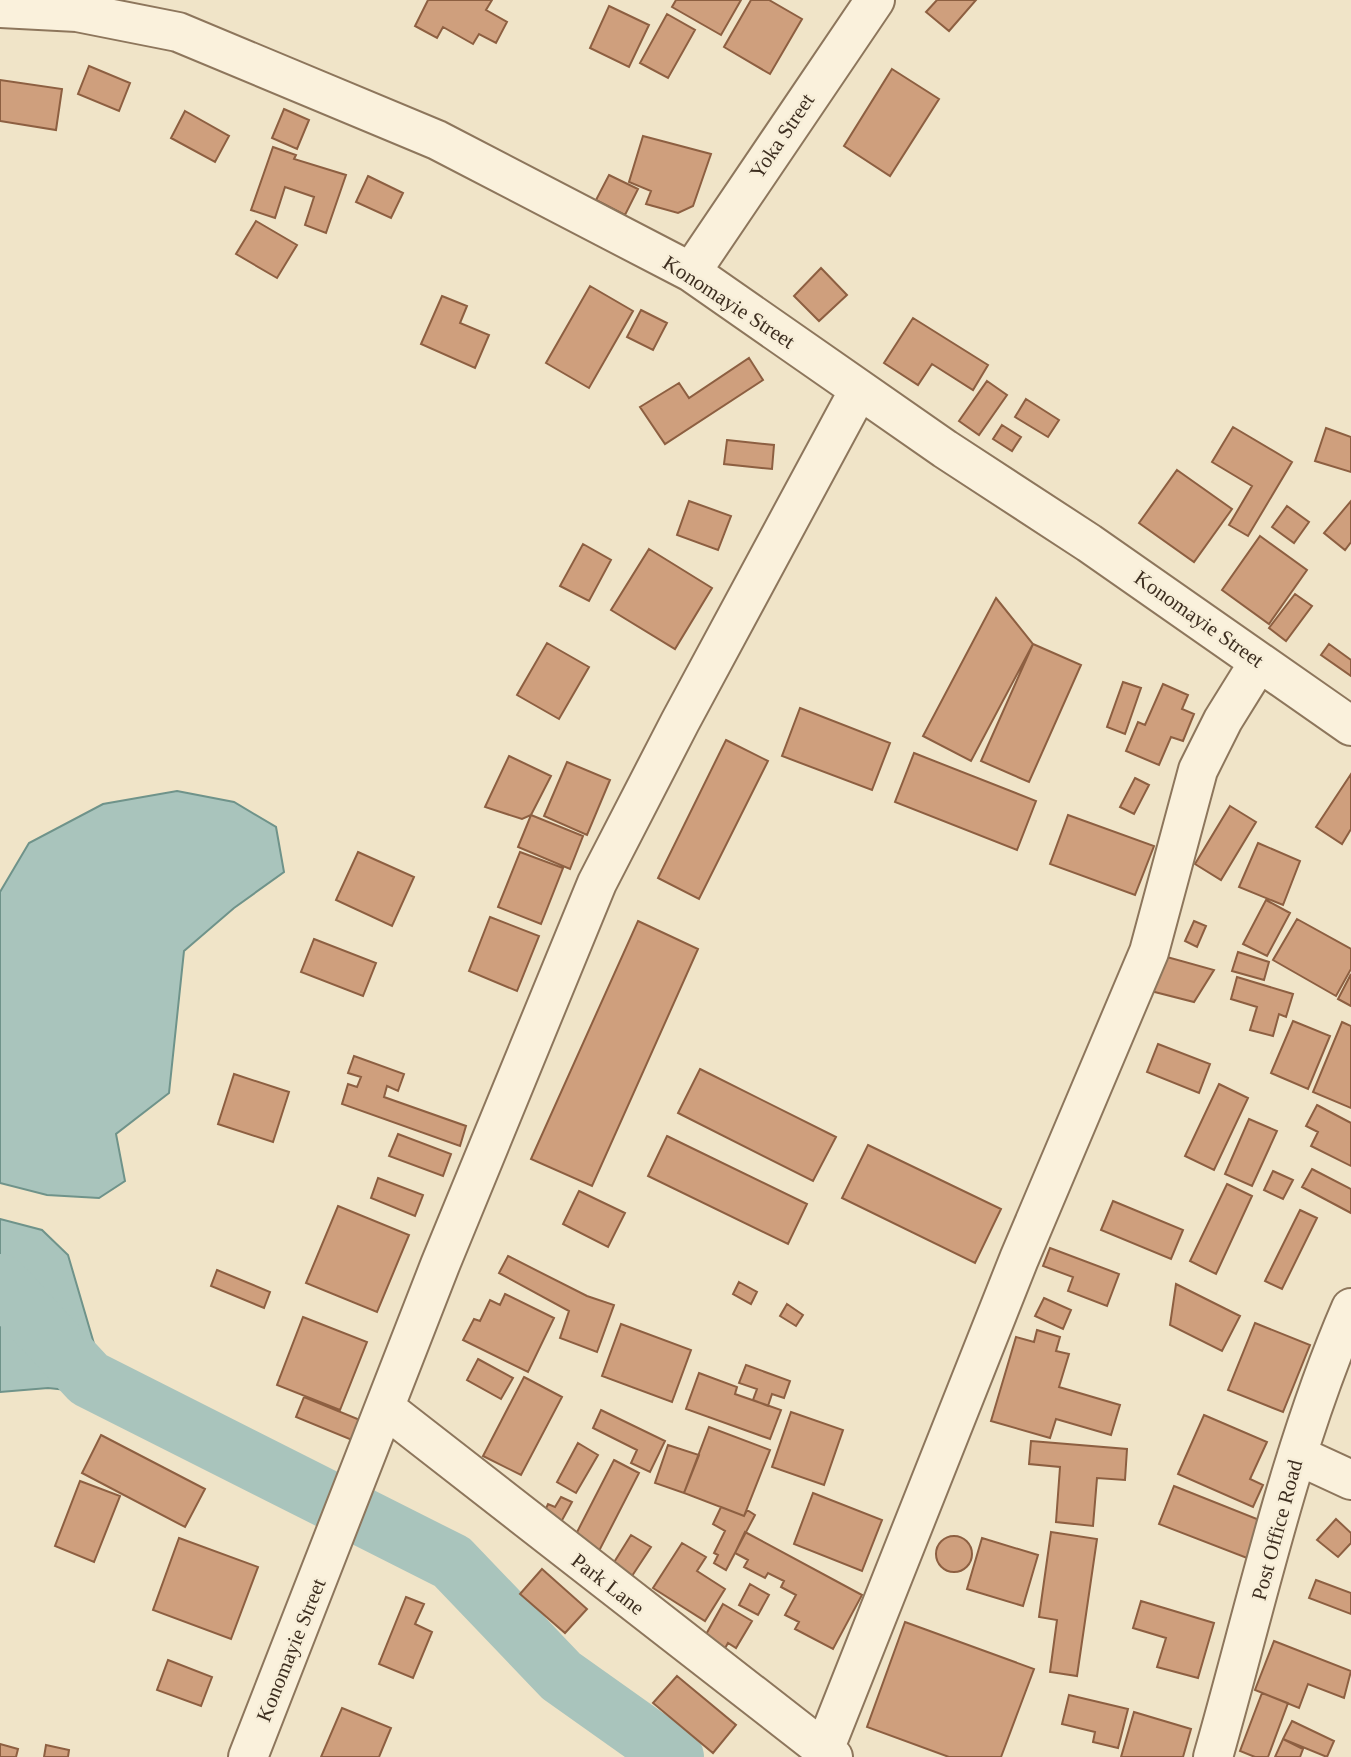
<svg xmlns="http://www.w3.org/2000/svg" width="1351" height="1757" viewBox="0 0 1351 1757" font-family="Georgia,serif">
  <style>
    .water { fill: #a9c4bc; stroke: #6f938a; stroke-width: 2 }
    .lines { fill: none; stroke-linecap: round; stroke-linejoin: round }
    .river { stroke: #a9c4bc; stroke-width: 58 }
    .building { fill: #cf9f7d; stroke: #8d5f41; stroke-width: 2 }
    .minor-casing { stroke: #8d765c; stroke-width: 42 }
    .minor { stroke: #faf1dc; stroke-width: 38 }
    .labels { text-anchor: middle; dominant-baseline: central; stroke-width: 5; stroke-linejoin: round; paint-order: stroke }
    .street-label { font-size: 21px; fill: #3d2e20; stroke: #f7eed8 }
  </style>
  <rect width="100%" height="100%" fill="#f0e4c8"/>
  <path class="water" d="M177 791 234 802 276 827 284 872 234 908 184 951 169 1093 116 1134 125 1181 99 1198 47 1195 0 1183V892L29 843 103 804Z
    M0 1219 42 1230 68 1255 95 1347 86 1392 48 1388 0 1392Z"/>
  <g class="lines">
    <path class="river" d="M0 1283 89 1379 452 1562 561 1676 675 1757"/>
  </g>
  <path class="building" d="M428 0H492L486 10 507 22 496 43 479 34 473 44 443 27 437 38 415 26Z
    M676 0H741L721 35 672 7Z
    M751 0H769L802 19 770 74 724 47Z
    M937 0H976L949 31 926 12Z
    M609 6 649 25 629 67 590 48Z
    M667 14 695 30 668 78 640 63Z
    M89 66 130 83 119 111 78 94Z
    M892 69 939 99 890 176 844 146Z
    M0 80 62 89 56 130 0 121Z
    M284 109 309 120 297 149 272 138Z
    M185 111 229 136 215 162 171 138Z
    M643 136 711 154 693 206 678 213 646 204 651 191 629 182Z
    M273 147 296 155 294 159 346 175 326 233 305 225 314 197 285 187 275 218 251 210Z
    M609 175 638 189 625 215 596 200Z
    M368 176 403 193 391 218 356 202Z
    M256 221 297 245 277 278 236 254Z
    M821 268 847 295 819 321 794 296Z
    M590 286 633 311 589 388 546 363Z
    M442 296 467 306 460 323 489 335 475 368 421 344Z
    M641 310 667 323 653 350 627 337Z
    M913 318 988 365 973 390 932 364 918 385 884 363Z
    M749 358 763 380 665 444 640 407 679 383 689 398Z
    M987 381 1007 395 979 435 959 421Z
    M1026 399 1059 420 1048 437 1015 417Z
    M1002 425 1021 437 1012 451 993 439Z
    M1233 427 1292 462 1248 536 1229 525 1252 486 1212 462Z
    M1326 428 1351 437V472L1315 461Z
    M727 440 774 445 772 469 724 464Z
    M1177 470 1232 509 1194 562 1139 523Z
    M689 501 731 516 718 550 677 535Z
    M1351 501V542L1345 550 1324 533Z
    M1287 506 1309 522 1294 543 1272 527Z
    M1260 536 1307 570 1269 624 1222 590Z
    M583 544 611 560 589 601 560 586Z
    M649 549 712 588 675 649 611 610Z
    M1295 594 1312 606 1286 641 1269 628Z
    M996 598 1033 644 971 761 923 736Z
    M547 643 589 667 559 719 517 695Z
    M1033 644 1081 665 1029 782 981 761Z
    M1329 644 1351 660V676L1321 655Z
    M1123 682 1141 688 1125 734 1107 727Z
    M1163 684 1188 695 1182 709 1194 714 1183 741 1171 737 1159 765 1126 751 1138 722 1145 725Z
    M800 708 890 743 872 790 782 756Z
    M726 740 768 761 699 899 658 878Z
    M914 753 1036 801 1017 850 895 802Z
    M509 756 551 776 531 815 522 819 485 807Z
    M567 762 610 780 587 835 544 816Z
    M1351 774V829L1342 844 1316 827Z
    M1135 778 1149 785 1134 814 1120 807Z
    M1230 806 1256 822 1221 880 1195 864Z
    M531 815 583 836 570 869 518 847Z
    M1068 815 1154 846 1135 895 1050 864Z
    M1258 843 1300 861 1283 905 1239 887Z
    M358 852 414 877 392 926 336 900Z
    M520 852 563 868 541 924 498 907Z
    M1266 900 1290 913 1267 956 1243 944Z
    M490 917 539 936 517 991 469 971Z
    M1297 919 1351 949V969L1336 996 1273 960Z
    M638 921 698 949 592 1186 531 1159Z
    M1194 921 1206 926 1197 947 1185 941Z
    M314 939 376 963 363 996 301 972Z
    M1149 952 1214 970 1194 1002 1139 988Z
    M1238 952 1269 962 1264 980 1232 971Z
    M1351 974V1006L1338 999Z
    M1237 977 1293 994 1286 1017 1279 1014 1273 1036 1250 1030 1257 1007 1231 999Z
    M1293 1021 1330 1036 1308 1089 1271 1073Z
    M1342 1022 1351 1026V1108L1313 1092Z
    M1158 1044 1210 1064 1199 1093 1147 1072Z
    M354 1056 404 1074 398 1091 387 1086 384 1097 466 1126 460 1146 342 1104 348 1084 357 1087 361 1077 348 1073Z
    M700 1069 836 1137 813 1181 678 1113Z
    M234 1074 289 1092 273 1142 218 1124Z
    M1219 1084 1248 1098 1214 1170 1185 1156Z
    M1317 1105 1351 1123V1166L1311 1146 1318 1132 1306 1126Z
    M1249 1119 1277 1131 1252 1186 1225 1174Z
    M398 1134 451 1154 443 1176 389 1156Z
    M667 1136 807 1204 788 1244 648 1176Z
    M868 1145 1001 1209 975 1263 842 1198Z
    M1312 1169 1351 1189V1213L1302 1187Z
    M1273 1171 1293 1180 1283 1199 1264 1190Z
    M378 1178 423 1195 415 1216 371 1198Z
    M1227 1184 1252 1196 1216 1274 1190 1261Z
    M579 1191 625 1213 608 1247 563 1224Z
    M1113 1201 1183 1230 1171 1259 1101 1230Z
    M338 1206 409 1235 377 1312 306 1283Z
    M1300 1210 1317 1218 1282 1289 1265 1281Z
    M1050 1248 1119 1274 1107 1306 1068 1291 1073 1277 1043 1266Z
    M508 1256 587 1296 614 1305 597 1352 560 1338 569 1311 499 1273Z
    M217 1270 270 1292 264 1308 211 1286Z
    M739 1282 757 1292 751 1304 733 1294Z
    M1176 1284 1240 1316 1222 1351 1170 1325Z
    M505 1294 554 1318 528 1372 463 1340 474 1319 480 1321 490 1300 500 1305Z
    M1044 1298 1071 1310 1063 1329 1035 1316Z
    M787 1304 803 1315 796 1326 780 1316Z
    M303 1317 367 1342 340 1410 277 1385Z
    M1255 1323 1310 1345 1283 1412 1228 1390Z
    M621 1324 691 1350 672 1402 602 1376Z
    M1037 1330 1060 1337 1056 1351 1069 1354 1059 1387 1120 1405 1111 1435 1056 1419 1050 1438 991 1421 1016 1337 1034 1342Z
    M478 1359 513 1378 501 1399 467 1380Z
    M746 1365 790 1381 784 1398 772 1394 768 1406 753 1400 757 1389 739 1383Z
    M699 1373 737 1387 735 1394 781 1410 770 1439 686 1409Z
    M524 1377 562 1397 521 1475 483 1456Z
    M304 1397 360 1420 352 1440 296 1417Z
    M601 1410 665 1441 650 1472 631 1463 637 1450 593 1428Z
    M791 1412 843 1430 824 1485 772 1467Z
    M1204 1415 1267 1442 1250 1479 1263 1485 1253 1507 1178 1474Z
    M709 1427 770 1450 744 1516 684 1493Z
    M101 1435 205 1489 185 1527 82 1473Z
    M1031 1441 1127 1449 1125 1480 1097 1478 1093 1526 1056 1522 1060 1467 1029 1464Z
    M578 1443 598 1455 576 1493 557 1482Z
    M668 1445 699 1455 684 1493 655 1483Z
    M614 1460 639 1473 599 1551 574 1538Z
    M80 1481 120 1496 94 1562 55 1546Z
    M1174 1486 1262 1521 1247 1558 1159 1524Z
    M813 1493 882 1520 862 1571 794 1544Z
    M561 1497 572 1502 560 1524 543 1515 548 1504 555 1507Z
    M721 1507 744 1516 747 1510 755 1515 726 1570 714 1563 718 1555 714 1553 725 1531 713 1524Z
    M1336 1519 1351 1533V1543L1338 1557 1317 1540Z
    M745 1532 862 1595 833 1649 795 1629 799 1622 785 1615 796 1595 781 1587 784 1581 768 1573 765 1578 744 1567 748 1560 735 1553Z
    M1051 1532 1097 1539 1077 1676 1050 1672 1057 1620 1039 1617Z
    M631 1535 651 1547 632 1576 613 1564Z
    M936 1554a18 18 0 1 1 36 0a18 18 0 1 1-36 0Z
    M179 1538 258 1567 231 1639 153 1610Z
    M982 1538 1038 1555 1023 1606 967 1589Z
    M682 1543 706 1557 697 1571 725 1589 705 1621 653 1588Z
    M542 1569 587 1609 565 1633 520 1594Z
    M1316 1580 1351 1593V1614L1309 1598Z
    M750 1584 769 1595 758 1615 739 1605Z
    M406 1597 424 1604 415 1624 432 1632 413 1678 379 1664Z
    M1141 1601 1214 1623 1198 1678 1157 1667 1166 1638 1133 1628Z
    M723 1604 752 1621 736 1648 728 1643 724 1650 704 1638Z
    M905 1622 1034 1669 1001 1757H949L867 1727Z
    M1274 1641 1351 1671 1344 1698 1308 1684 1299 1708 1255 1690Z
    M168 1660 212 1677 201 1706 157 1690Z
    M677 1676 736 1725 713 1753 653 1703Z
    M1262 1693 1288 1703 1268 1757H1255L1240 1751Z
    M1069 1695 1128 1709 1118 1748 1093 1742 1095 1732 1062 1724Z
    M342 1708 391 1728 379 1757H321Z
    M1134 1712 1191 1729 1183 1757H1121Z
    M1292 1721 1334 1741 1327 1757 1283 1739Z
    M1283 1739 1303 1749 1300 1757H1275Z
    M0 1744 18 1749 16 1757H0Z
    M46 1745 69 1750 68 1757H44Z"/>
  <g class="lines">
    <g class="minor-casing">
      <path id="minor" d="M0 8 77 12 178 32 437 140 691 272 945 449 1089 543 1351 726
        M691 272 875 0
        M385 1408 833 1757
        M1297 1455 1351 1480
        M824 1750 1019 1259 1149 952 1198 770 1223 720 1259 662
        M248 1757 440 1265 597 883 680 722 859 390
        M1213 1757C1256 1607 1289 1451 1351 1308"/>
    </g>
    <use href="#minor" class="minor"/>
  </g>
  <g class="labels">
    <g class="street-label">
      <text transform="translate(782 136) rotate(-56)">Yoka Street</text>
      <text transform="translate(729 302) rotate(33)">Konomayie Street</text>
      <text transform="translate(1199 619) rotate(35)">Konomayie Street</text>
      <text transform="translate(1277 1530) rotate(-75)">Post Office Road</text>
      <text transform="translate(608 1584) rotate(38)">Park Lane</text>
      <text transform="translate(291 1650) rotate(-68)">Konomayie Street</text>
    </g>
  </g>
</svg>
